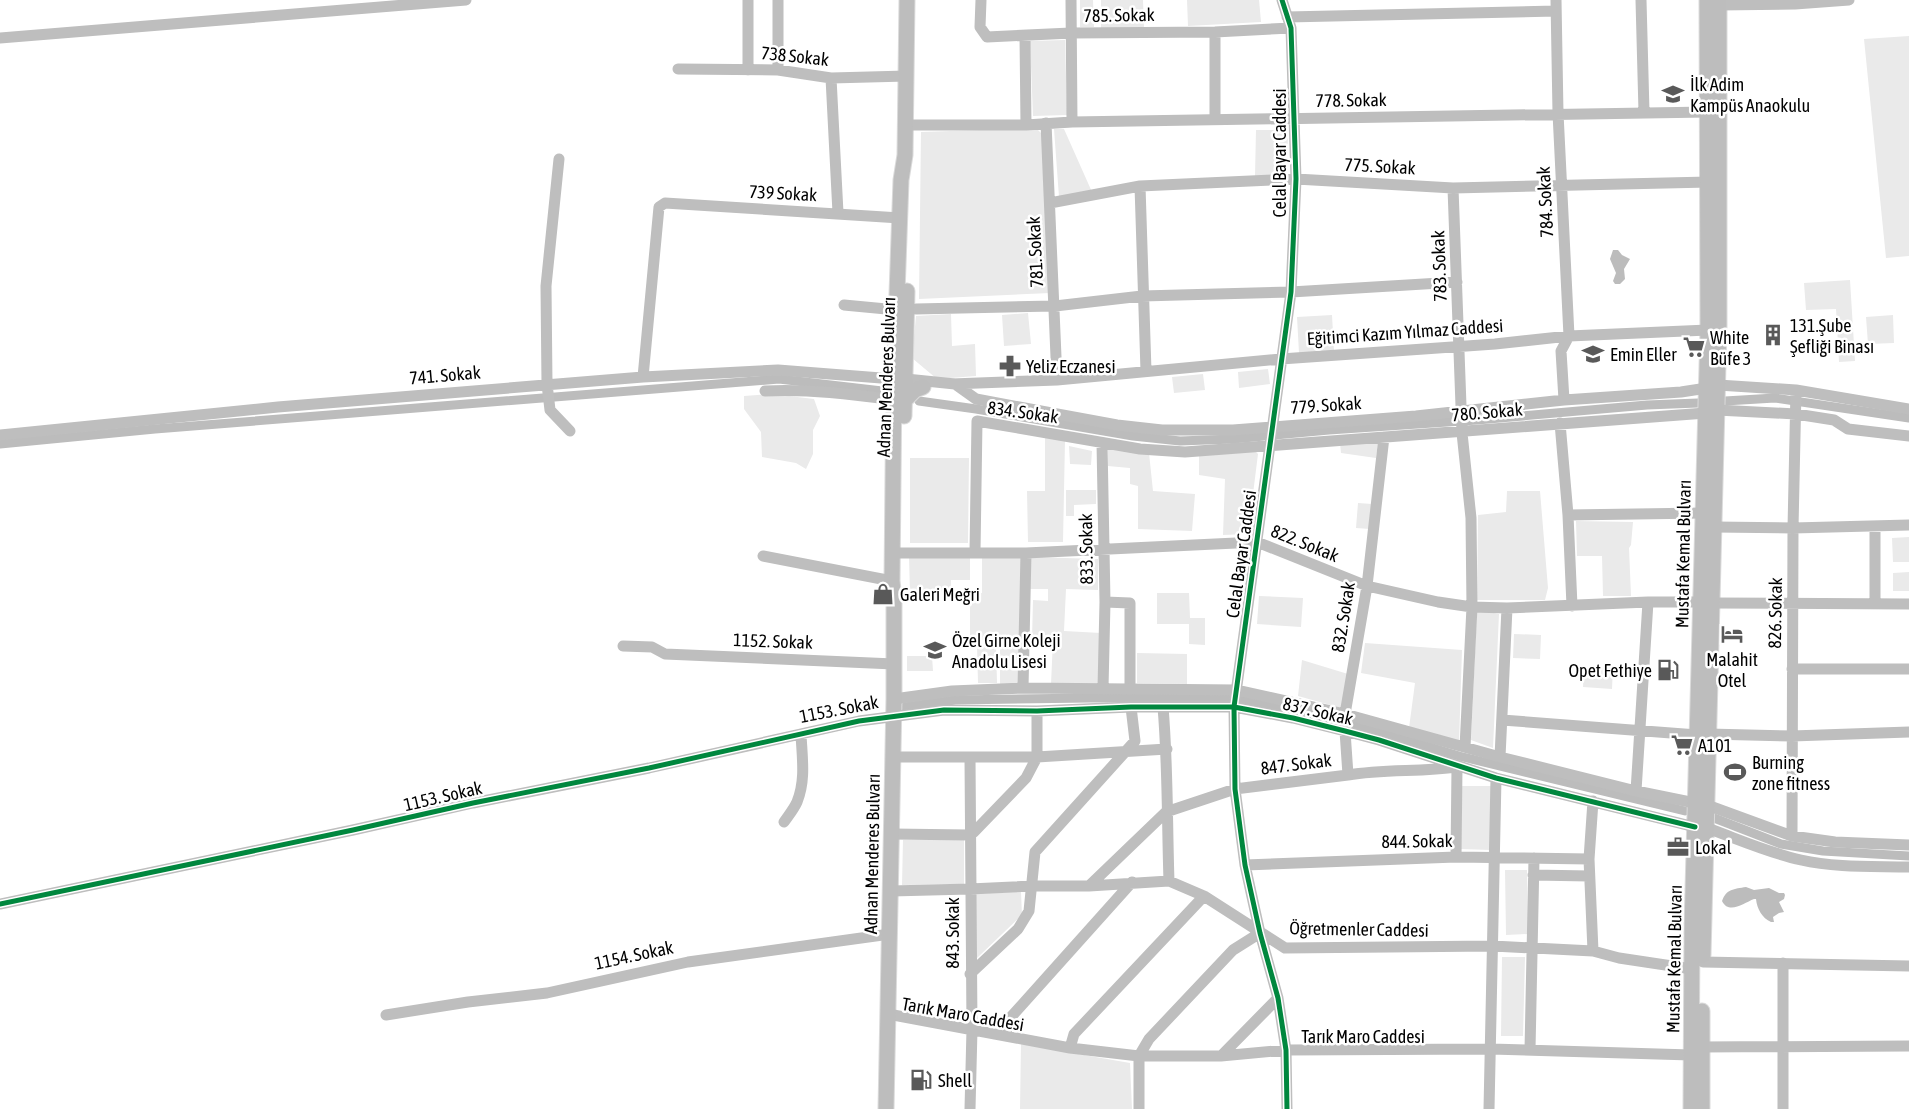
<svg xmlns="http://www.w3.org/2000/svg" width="1909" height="1109" viewBox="0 0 1909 1109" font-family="'Asap Condensed',sans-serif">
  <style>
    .green { fill: #eaeaea }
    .water { fill: #bcbcbc }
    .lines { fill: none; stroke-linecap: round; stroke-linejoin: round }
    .canal { stroke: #bcbcbc; stroke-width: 9 }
    .major-casing { stroke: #dbdbdb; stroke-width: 17 }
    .minor { stroke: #bebebe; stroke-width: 11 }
    .major { stroke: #bdbdbd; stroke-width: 15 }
    .cycleway-casing { stroke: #fff; stroke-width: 8 }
    .cycleway { stroke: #00873e; stroke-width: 5 }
    .labels { text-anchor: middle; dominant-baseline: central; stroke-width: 5; stroke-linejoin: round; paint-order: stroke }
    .street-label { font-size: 18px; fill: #000; stroke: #fff }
    .poi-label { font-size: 18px; fill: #000; stroke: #fff; text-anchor: start }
  </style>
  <rect width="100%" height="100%" fill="#fff"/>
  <path class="green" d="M1080 0H1093L1094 27H1080Z
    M1101 0H1143L1144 28H1101Z
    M1187 0H1259L1261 22 1188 26Z
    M1909 36V256L1886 258 1864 39Z
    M1065 40 1067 115 1033 116 1030 41Z
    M1036 128 1043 135 1050 293 919 299 921 132Z
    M1054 129H1064L1092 192 1059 197Z
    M1256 130H1288L1287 176H1255Z
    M1850 280 1855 361 1839 362 1836 309 1806 310 1804 283Z
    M1028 313 1031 344 1004 346 1002 315Z
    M951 314 952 346 975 344 976 376 937 379 912 358 916 316Z
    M1332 315 1334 351 1299 353 1297 317Z
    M1893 315 1894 343 1868 344 1866 317Z
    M1268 369 1270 384 1239 388 1238 372Z
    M1203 374 1205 390 1174 393 1172 377Z
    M772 394 814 399 820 416 813 430V454L806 469 796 463 762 457 761 432 744 409V396Z
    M1045 437 1065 440 1063 542H1028L1027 491H1045Z
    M1378 442 1376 458 1341 453 1340 443Z
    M1069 446 1092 451 1091 465 1070 464Z
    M1108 447 1149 453 1153 491 1195 494 1192 531 1138 529V486L1130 484V468L1108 466Z
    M1254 450 1258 454 1248 534 1223 535 1225 479 1199 475V455Z
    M910 458H969L968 543H910Z
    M1066 490H1096V504L1074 505V516H1066Z
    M1507 491H1540L1548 588 1545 600H1477L1478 515 1506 512Z
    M1358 503 1372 504 1370 529 1356 528Z
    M1576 521 1633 522 1631 545 1629 548 1631 596H1603L1602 556H1577Z
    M1909 537V562H1893L1892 538Z
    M970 555V580H951V592L910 593 909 556Z
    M1031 557 1098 559V590L1066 589 1064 631 1101 633 1100 685 1051 684 1053 640 1032 639 1033 600 1048 601V589H1030Z
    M982 558H1022L1021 641 970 640V593H982Z
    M1909 572V591H1893V573Z
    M1157 593H1189L1190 618H1205V645L1189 644V624H1157Z
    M1259 596 1303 598 1301 627 1257 624Z
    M1477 610 1499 614 1493 748 1471 740Z
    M1514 634 1541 635 1540 659 1513 658Z
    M1365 643 1462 650 1459 743 1409 728 1415 683 1361 673Z
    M977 645H996L997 683H978Z
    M1000 646H1019V684H1000Z
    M1137 653 1187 654V684L1137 683Z
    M907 656H932L933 671H907Z
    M1302 660 1348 674 1341 708 1298 696Z
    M1584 666 1613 667 1612 689 1583 687Z
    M1462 786H1492L1491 850 1461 849Z
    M903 840H964V884L902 885Z
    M1505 870H1527L1528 934 1506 935Z
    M1021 892 1022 915 977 958 972 959 974 893Z
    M1502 957H1525L1523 1036H1501Z
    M1021 1044 1130 1063 1132 1109H1020Z"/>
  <path class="water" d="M1613 250H1618L1622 255 1630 259 1624 269 1625 279 1620 284H1615L1613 281 1616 273 1610 259Z
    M1746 887 1754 890 1769 888 1779 893H1784L1785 895 1784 899 1779 902 1784 912 1779 913 1773 917 1774 922H1771C1762 918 1757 909 1756 899H1754C1744 903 1729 915 1722 901 1726 889 1734 889 1746 887Z"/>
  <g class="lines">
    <path class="canal" d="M919 401 976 409 1133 436 1180 441 1233 439 1329 430 1477 420 1647 405 1698 403
      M1725 401 1775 398 1909 418
      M0 444 155 429 779 379 882 391
      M905 707 955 700 1091 698H1227L1306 712 1384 733 1459 756 1685 811
      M1714 818 1781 844 1823 851 1909 856"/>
    <g class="major-casing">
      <path id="major" d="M905 400 915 390 923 387
        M904 416 907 291
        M1703 955 1719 325V0
        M886 1109 894 699V599L892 581 894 379 901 180 905 155 907 0
        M1691 1109 1692 927 1708 330 1707 0
        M1702 1109V1011"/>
    </g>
    <path class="minor" d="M778 0V70
      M981 0 980 27 987 37 1071 33 1215 32 1291 28
      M1071 0 1072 122
      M1282 0 1291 28 1296 179 1291 292 1234 707 1235 789 1245 865 1260 933 1278 998 1286 1050 1287 1109
      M1556 0 1558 113 1569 336 1561 351 1564 400
      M1641 0 1644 112
      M1719 5 1795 4 1849 0
      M1287 17 1556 11
      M1215 32V119
      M1025 36 1026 125
      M0 38 466 0
      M678 69 778 70 831 78 907 76
      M748 70V0
      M831 78 838 213
      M1046 123 1057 380
      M906 125H1026L1072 122 1707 112
      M559 159 546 286 547 384 550 410 570 431
      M1140 186 1146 371
      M1453 188 1462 433 1471 518 1472 607 1465 747
      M1050 203 1140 186 1296 179 1453 188 1709 182
      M844 305 897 310
      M916 309 1055 306 1142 296 1291 292 1457 282
      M643 377 659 207 665 203 900 218
      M906 379 955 384 976 399 1117 425 1162 430H1233L1286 426 1416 416 1564 400 1681 392 1707 388
      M952 384 1057 380 1281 359 1495 344 1569 336 1708 330
      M1718 385 1796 390 1909 409
      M765 391C809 389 851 394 894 400
      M1717 410 1796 414 1834 420 1848 429 1909 436
      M1560 423 1568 515 1572 606
      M0 435 278 407 643 377 778 370 894 379
      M1102 443 1105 602 1130 603V689
      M1568 515 1703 513
      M1875 526V603
      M1714 527 1793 528 1909 525
      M975 552 977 421 1140 449 1185 452 1706 413
      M893 553H1026L1257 542 1367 586 1438 602 1472 607 1507 608 1648 602H1701
      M763 556 892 581
      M1712 603 1909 604
      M623 646 652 647 665 654 894 664
      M1792 669H1909
      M1023 688 1026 553
      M1103 688 1105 602
      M894 699 952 691 1023 688 1237 690 1345 714 1500 757 1636 791 1695 803
      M1163 707C1168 765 1167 823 1169 881
      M1345 714 1367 586 1384 437
      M1502 720 1697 735
      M1708 734 1792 736 1909 732
      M892 757H1037L1167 749
      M1500 757 1507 608
      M970 758 972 1029 970 1109
      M1348 775C1384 769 1421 772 1457 767L1456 857
      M1636 791 1648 602
      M1593 801 1589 859 1593 951
      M1707 805 1792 836 1835 842 1909 845
      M784 822C788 816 794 809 797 802 806 780 802 757 801 734
      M1707 828C1738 839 1769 853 1801 860 1836 868 1874 866 1909 867
      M892 834 969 835 974 832 1026 778 1037 757V711
      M1792 836 1793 528 1796 390
      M1245 865 1456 857 1589 859
      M1533 875 1589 876
      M1089 886 1166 812 1235 789 1348 775 1345 731
      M891 891 970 889 1033 886H1089L1169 881 1204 896 1285 948 1493 946 1593 951 1619 958 1692 969
      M0 904 353 830 473 803 649 768 859 721 944 710 1037 711 1131 707H1234L1293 718 1345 731 1379 740 1496 778 1695 827
      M1703 962 1909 966
      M970 974 1018 929 1029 911 1035 852 1135 741 1131 707
      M888 1014 1070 1048 1139 1056H1221L1286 1050 1491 1049 1691 1055
      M386 1015 468 1002 547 993 688 962 890 934
      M1005 1035 1011 1017 1132 882
      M1702 1047 1909 1046
      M1070 1048 1074 1034 1204 896
      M1530 1050 1534 858
      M1221 1056 1278 998
      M1139 1109V1056L1149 1039 1233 950 1260 933
      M1489 1109 1496 778
      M1783 1109V963"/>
    <use href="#major" class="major"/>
    <g class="cycleway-casing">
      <path id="cycleway" d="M1282 0 1291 28 1296 179 1291 292 1234 707 1235 789 1245 865 1260 933 1278 998 1286 1050 1287 1109
        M0 904 353 830 473 803 649 768 859 721 944 710 1037 711 1131 707H1234L1293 718 1345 731 1379 740 1496 778 1695 827"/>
    </g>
    <use href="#cycleway" class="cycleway"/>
  </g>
  <defs>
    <g id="school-bare" transform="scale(1.725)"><path d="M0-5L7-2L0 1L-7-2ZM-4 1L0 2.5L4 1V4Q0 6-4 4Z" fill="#595959" stroke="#fff" stroke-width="2.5" paint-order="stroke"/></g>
    <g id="building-bare" transform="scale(1.725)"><path d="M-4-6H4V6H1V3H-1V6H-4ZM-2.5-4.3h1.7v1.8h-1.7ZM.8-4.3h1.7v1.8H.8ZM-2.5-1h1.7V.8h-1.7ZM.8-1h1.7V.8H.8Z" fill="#595959" stroke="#fff" stroke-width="2.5" paint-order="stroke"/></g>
    <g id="supermarket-bare" transform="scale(1.725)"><path d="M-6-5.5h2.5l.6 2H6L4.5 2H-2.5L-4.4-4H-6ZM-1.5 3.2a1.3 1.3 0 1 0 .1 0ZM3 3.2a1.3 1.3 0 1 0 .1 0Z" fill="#595959" stroke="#fff" stroke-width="2.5" paint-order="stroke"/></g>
    <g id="pharmacy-bare" transform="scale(1.725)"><path d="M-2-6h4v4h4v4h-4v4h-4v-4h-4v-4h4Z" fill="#595959" stroke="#fff" stroke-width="2.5" paint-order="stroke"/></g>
    <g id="shop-bare" transform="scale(1.725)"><path d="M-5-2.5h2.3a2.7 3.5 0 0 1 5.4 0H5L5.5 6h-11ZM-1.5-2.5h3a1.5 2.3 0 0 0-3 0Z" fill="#595959" stroke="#fff" stroke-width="2.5" paint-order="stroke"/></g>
    <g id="hotel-bare" transform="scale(1.725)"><path d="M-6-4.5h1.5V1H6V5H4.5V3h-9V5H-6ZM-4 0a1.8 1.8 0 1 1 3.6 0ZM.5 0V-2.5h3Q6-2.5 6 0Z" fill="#595959" stroke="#fff" stroke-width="2.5" paint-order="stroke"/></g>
    <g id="fuel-bare" transform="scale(1.725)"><path d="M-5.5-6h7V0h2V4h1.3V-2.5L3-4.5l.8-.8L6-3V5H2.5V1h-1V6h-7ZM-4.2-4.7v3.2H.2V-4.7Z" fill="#595959" stroke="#fff" stroke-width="2.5" paint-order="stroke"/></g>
    <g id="stadium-bare" transform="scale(1.725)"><path d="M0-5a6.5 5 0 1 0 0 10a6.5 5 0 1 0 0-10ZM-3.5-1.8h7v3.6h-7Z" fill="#595959" stroke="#fff" stroke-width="2.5" paint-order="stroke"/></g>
    <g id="office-bare" transform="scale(1.725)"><path d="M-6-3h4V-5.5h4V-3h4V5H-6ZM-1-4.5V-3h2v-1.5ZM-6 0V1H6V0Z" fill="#595959" stroke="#fff" stroke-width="2.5" paint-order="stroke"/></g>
  </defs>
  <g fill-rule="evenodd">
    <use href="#school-bare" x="1673" y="94"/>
    <use href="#building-bare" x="1773" y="335"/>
    <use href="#supermarket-bare" x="1694" y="347"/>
    <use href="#school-bare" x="1593" y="354"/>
    <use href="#pharmacy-bare" x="1010" y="366"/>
    <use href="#shop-bare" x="883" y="594"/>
    <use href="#hotel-bare" x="1732" y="634"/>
    <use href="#school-bare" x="935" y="650"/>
    <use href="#fuel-bare" x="1668" y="670"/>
    <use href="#supermarket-bare" x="1682" y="745"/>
    <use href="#stadium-bare" x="1735" y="772"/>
    <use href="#office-bare" x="1678" y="847"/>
    <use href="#fuel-bare" x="921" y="1080"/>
  </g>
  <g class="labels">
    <g class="street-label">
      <text transform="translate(1119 15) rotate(-1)">785. Sokak</text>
      <text transform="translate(795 56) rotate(6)">738 Sokak</text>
      <text transform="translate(1351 100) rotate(-1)">778. Sokak</text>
      <text transform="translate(1279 153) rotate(-90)">Celal Bayar Caddesi</text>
      <text transform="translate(1380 166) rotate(3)">775. Sokak</text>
      <text transform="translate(783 193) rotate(3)">739 Sokak</text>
      <text transform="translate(1545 202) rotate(-93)">784. Sokak</text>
      <text transform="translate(1035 252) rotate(-93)">781. Sokak</text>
      <text transform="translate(1439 266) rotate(-92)">783. Sokak</text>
      <text transform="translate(1405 332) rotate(-4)">Eğitimci Kazım Yılmaz Caddesi</text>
      <text transform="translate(445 375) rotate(-5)">741. Sokak</text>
      <text transform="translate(886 377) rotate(-88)">Adnan Menderes Bulvarı</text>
      <text transform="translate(1326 405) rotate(-4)">779. Sokak</text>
      <text transform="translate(1023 412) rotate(8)">834. Sokak</text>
      <text transform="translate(1487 412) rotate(-5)">780. Sokak</text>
      <text transform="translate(1305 543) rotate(22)">822. Sokak</text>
      <text transform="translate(1086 549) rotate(-91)">833. Sokak</text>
      <text transform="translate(1241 554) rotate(-82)">Celal Bayar Caddesi</text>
      <text transform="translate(1683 554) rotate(-89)">Mustafa Kemal Bulvarı</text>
      <text transform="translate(1775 613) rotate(-89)">826. Sokak</text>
      <text transform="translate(1343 617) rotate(-81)">832. Sokak</text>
      <text transform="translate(773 641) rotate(2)">1152. Sokak</text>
      <text transform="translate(839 709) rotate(-11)">1153. Sokak</text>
      <text transform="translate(1318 711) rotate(13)">837. Sokak</text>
      <text transform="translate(1296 764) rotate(-7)">847. Sokak</text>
      <text transform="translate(443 796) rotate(-13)">1153. Sokak</text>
      <text transform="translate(1417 841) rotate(-1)">844. Sokak</text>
      <text transform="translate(872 854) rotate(-89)">Adnan Menderes Bulvarı</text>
      <text transform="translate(1359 929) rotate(1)">Öğretmenler Caddesi</text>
      <text transform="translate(952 933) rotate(-90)">843. Sokak</text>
      <text transform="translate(634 955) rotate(-12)">1154. Sokak</text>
      <text transform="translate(1674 959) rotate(-89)">Mustafa Kemal Bulvarı</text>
      <text transform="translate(963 1014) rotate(10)">Tarık Maro Caddesi</text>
      <text x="1363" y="1036">Tarık Maro Caddesi</text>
    </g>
    <g class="poi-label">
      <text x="1690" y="84">İlk Adim<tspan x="1690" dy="21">Kampüs Anaokulu</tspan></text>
      <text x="1790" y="325">131.Şube<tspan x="1790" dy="21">Şefliği Binası</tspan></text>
      <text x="1710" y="337">White<tspan x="1710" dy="21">Büfe 3</tspan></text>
      <text x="1610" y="354">Emin Eller</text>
      <text x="1026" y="366">Yeliz Eczanesi</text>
      <text x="900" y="594">Galeri Meğri</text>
      <text x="952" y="640">Özel Girne Koleji<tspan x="952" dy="21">Anadolu Lisesi</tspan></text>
      <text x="1732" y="659" text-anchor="middle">Malahit<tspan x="1732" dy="21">Otel</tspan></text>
      <text x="1652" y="670" text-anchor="end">Opet Fethiye</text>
      <text x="1698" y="745">A101</text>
      <text x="1752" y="762">Burning<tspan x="1752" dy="21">zone fitness</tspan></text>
      <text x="1695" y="847">Lokal</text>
      <text x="938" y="1080">Shell</text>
    </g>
  </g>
</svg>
